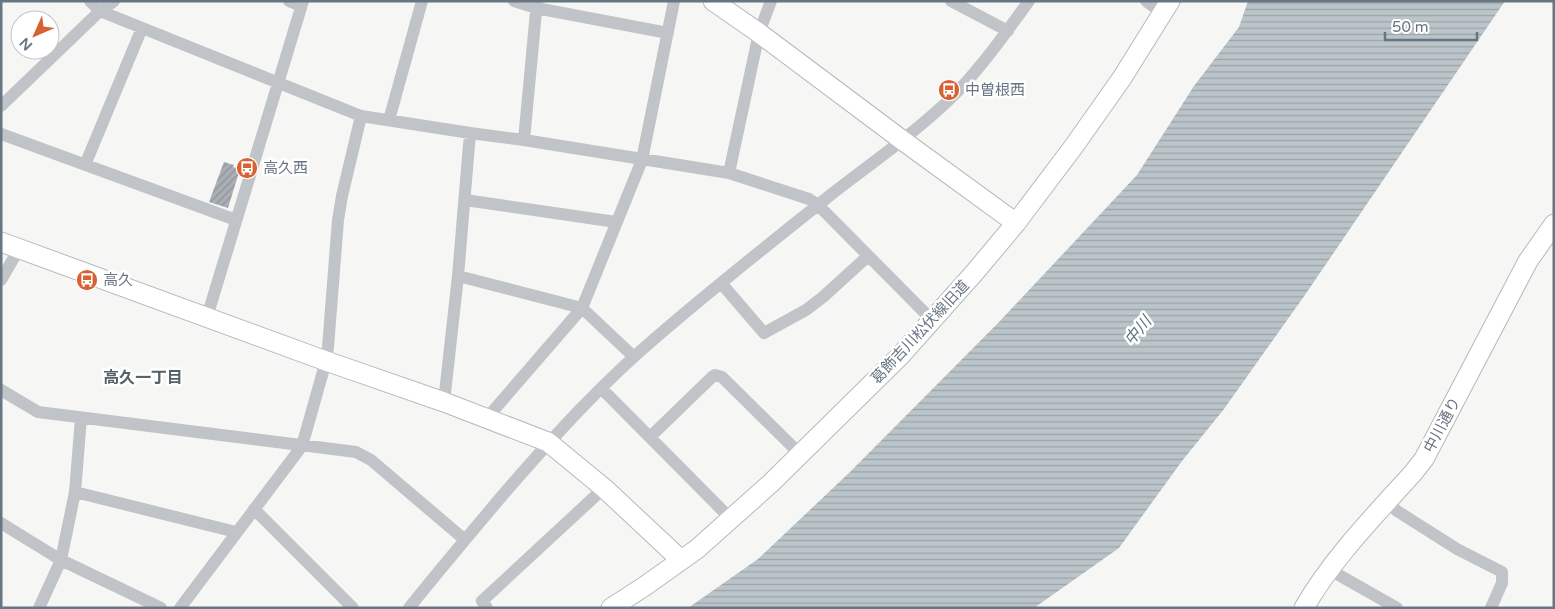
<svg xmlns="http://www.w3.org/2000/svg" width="1555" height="609" viewBox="0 0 1555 609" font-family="'Varela Round','Noto Sans JP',sans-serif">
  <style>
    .water { fill: url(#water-rules) }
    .building { fill: url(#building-hatch) }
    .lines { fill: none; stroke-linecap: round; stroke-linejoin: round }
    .secondary-casing { stroke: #b5b9bd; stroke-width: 21 }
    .street { stroke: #c0c3c7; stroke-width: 12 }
    .secondary { stroke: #fff; stroke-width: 19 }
    .labels { text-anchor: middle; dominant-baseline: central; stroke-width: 5; stroke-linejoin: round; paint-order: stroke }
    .poi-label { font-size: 15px; fill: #687583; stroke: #fff; text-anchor: start }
    .street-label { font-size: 15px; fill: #687583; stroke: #fff }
    .water-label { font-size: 16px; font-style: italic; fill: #63767f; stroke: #fff }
    .neighbourhood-label { font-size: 16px; font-weight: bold; fill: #555f68; stroke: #fff }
  </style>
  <defs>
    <pattern id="water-rules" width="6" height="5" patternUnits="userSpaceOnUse" patternTransform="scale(1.25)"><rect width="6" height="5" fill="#bac4c9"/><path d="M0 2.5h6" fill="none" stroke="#9ba4a9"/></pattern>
    <pattern id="building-hatch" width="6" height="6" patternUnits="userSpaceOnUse" patternTransform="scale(1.25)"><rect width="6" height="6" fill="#a9afb5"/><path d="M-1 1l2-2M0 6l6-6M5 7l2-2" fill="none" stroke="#8d9399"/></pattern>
  </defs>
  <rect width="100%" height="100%" fill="#f6f7f4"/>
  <path class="water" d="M1248 1H1505L1307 292 1224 409 1182 461 1119 548 1034 608H688L758 559 850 472 1000 321 1137 175 1194 86 1239 27Z"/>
  <path class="building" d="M224 162 234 165 233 167 240 169 228 208 209 202Z"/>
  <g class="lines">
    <g class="secondary-casing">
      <path id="secondary" d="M713 1 759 33 902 140 1016 223
        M1 242 326 361 444 402 548 442 604 488 681 560
        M611 608 645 586 697 549 771 483 901 355 975 272 1016 223 1074 146 1122 78 1170 1
        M1304 608C1331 560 1376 514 1413 473L1424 459 1528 261 1554 224"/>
    </g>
    <path class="street" d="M90 1 100 11 361 116 470 133 524 140 729 173 809 199 818 205 932 320
      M289 1 301 6
      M514 1 536 8 668 33
      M951 1 1008 31
      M1146 1 1163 13
      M1 106 100 11 114 1
      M389 120 422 1
      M1 134 236 220
      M524 140 537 1
      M85 165 142 28
      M729 173 759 33 771 1
      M465 200 616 222
      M458 276 582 308 634 357
      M1 280 19 249
      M721 283 764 333 806 310 823 297 868 256
      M207 317 303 1
      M601 388 731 519
      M1 390 38 412 356 452 371 460 465 540
      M444 402 458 276 470 133
      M487 418 582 308 642 160 674 1
      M650 437 712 377 715 375 722 377 801 455
      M75 492 236 532
      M1388 502 1397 511 1457 549 1502 572V583L1491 608
      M254 509 353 608
      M1 523 61 560 161 608
      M1330 570 1397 608
      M39 608 61 560 75 492 81 418
      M180 608 302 446 326 361 328 347 338 220 342 196 361 116
      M409 608C441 568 474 529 507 490 555 435 604 381 660 334 716 286 775 239 833 193 872 163 913 134 949 100 979 71 1004 35 1029 1
      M487 608 482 601 604 488"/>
    <use href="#secondary" class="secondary"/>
  </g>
  <defs>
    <g id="bus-disc" transform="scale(1.125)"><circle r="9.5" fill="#d86133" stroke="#fff"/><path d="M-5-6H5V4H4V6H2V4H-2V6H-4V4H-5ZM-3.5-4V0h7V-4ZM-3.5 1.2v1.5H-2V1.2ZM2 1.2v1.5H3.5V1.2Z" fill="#fff"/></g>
  </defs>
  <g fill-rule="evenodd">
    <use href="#bus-disc" x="949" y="90"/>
    <use href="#bus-disc" x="247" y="168"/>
    <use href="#bus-disc" x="87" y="280"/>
  </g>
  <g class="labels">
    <g class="poi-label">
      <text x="965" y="90">中曽根西</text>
      <text x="263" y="168">高久西</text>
      <text x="103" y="280">高久</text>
    </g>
    <g class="street-label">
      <text transform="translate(920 332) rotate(-47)">葛飾吉川松伏線旧道</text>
      <text transform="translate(1442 425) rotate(-62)">中川通り</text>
    </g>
    <g class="water-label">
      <text transform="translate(1138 331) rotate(-51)">中川</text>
    </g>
    <g class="neighbourhood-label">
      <text x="143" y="378">高久一丁目</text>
    </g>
  </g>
  <rect width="1555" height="609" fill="none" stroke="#687583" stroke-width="5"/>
  <g transform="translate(35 35) rotate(225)"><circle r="24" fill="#ffffff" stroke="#c3c8cd"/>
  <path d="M0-4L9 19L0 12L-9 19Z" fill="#d86133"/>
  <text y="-8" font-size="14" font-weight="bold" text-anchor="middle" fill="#687583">N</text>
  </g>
  <path d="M1385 32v8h92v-8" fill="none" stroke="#687583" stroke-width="2.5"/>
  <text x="1392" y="32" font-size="15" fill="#687583" stroke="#ffffff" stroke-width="4" paint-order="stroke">50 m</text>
</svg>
